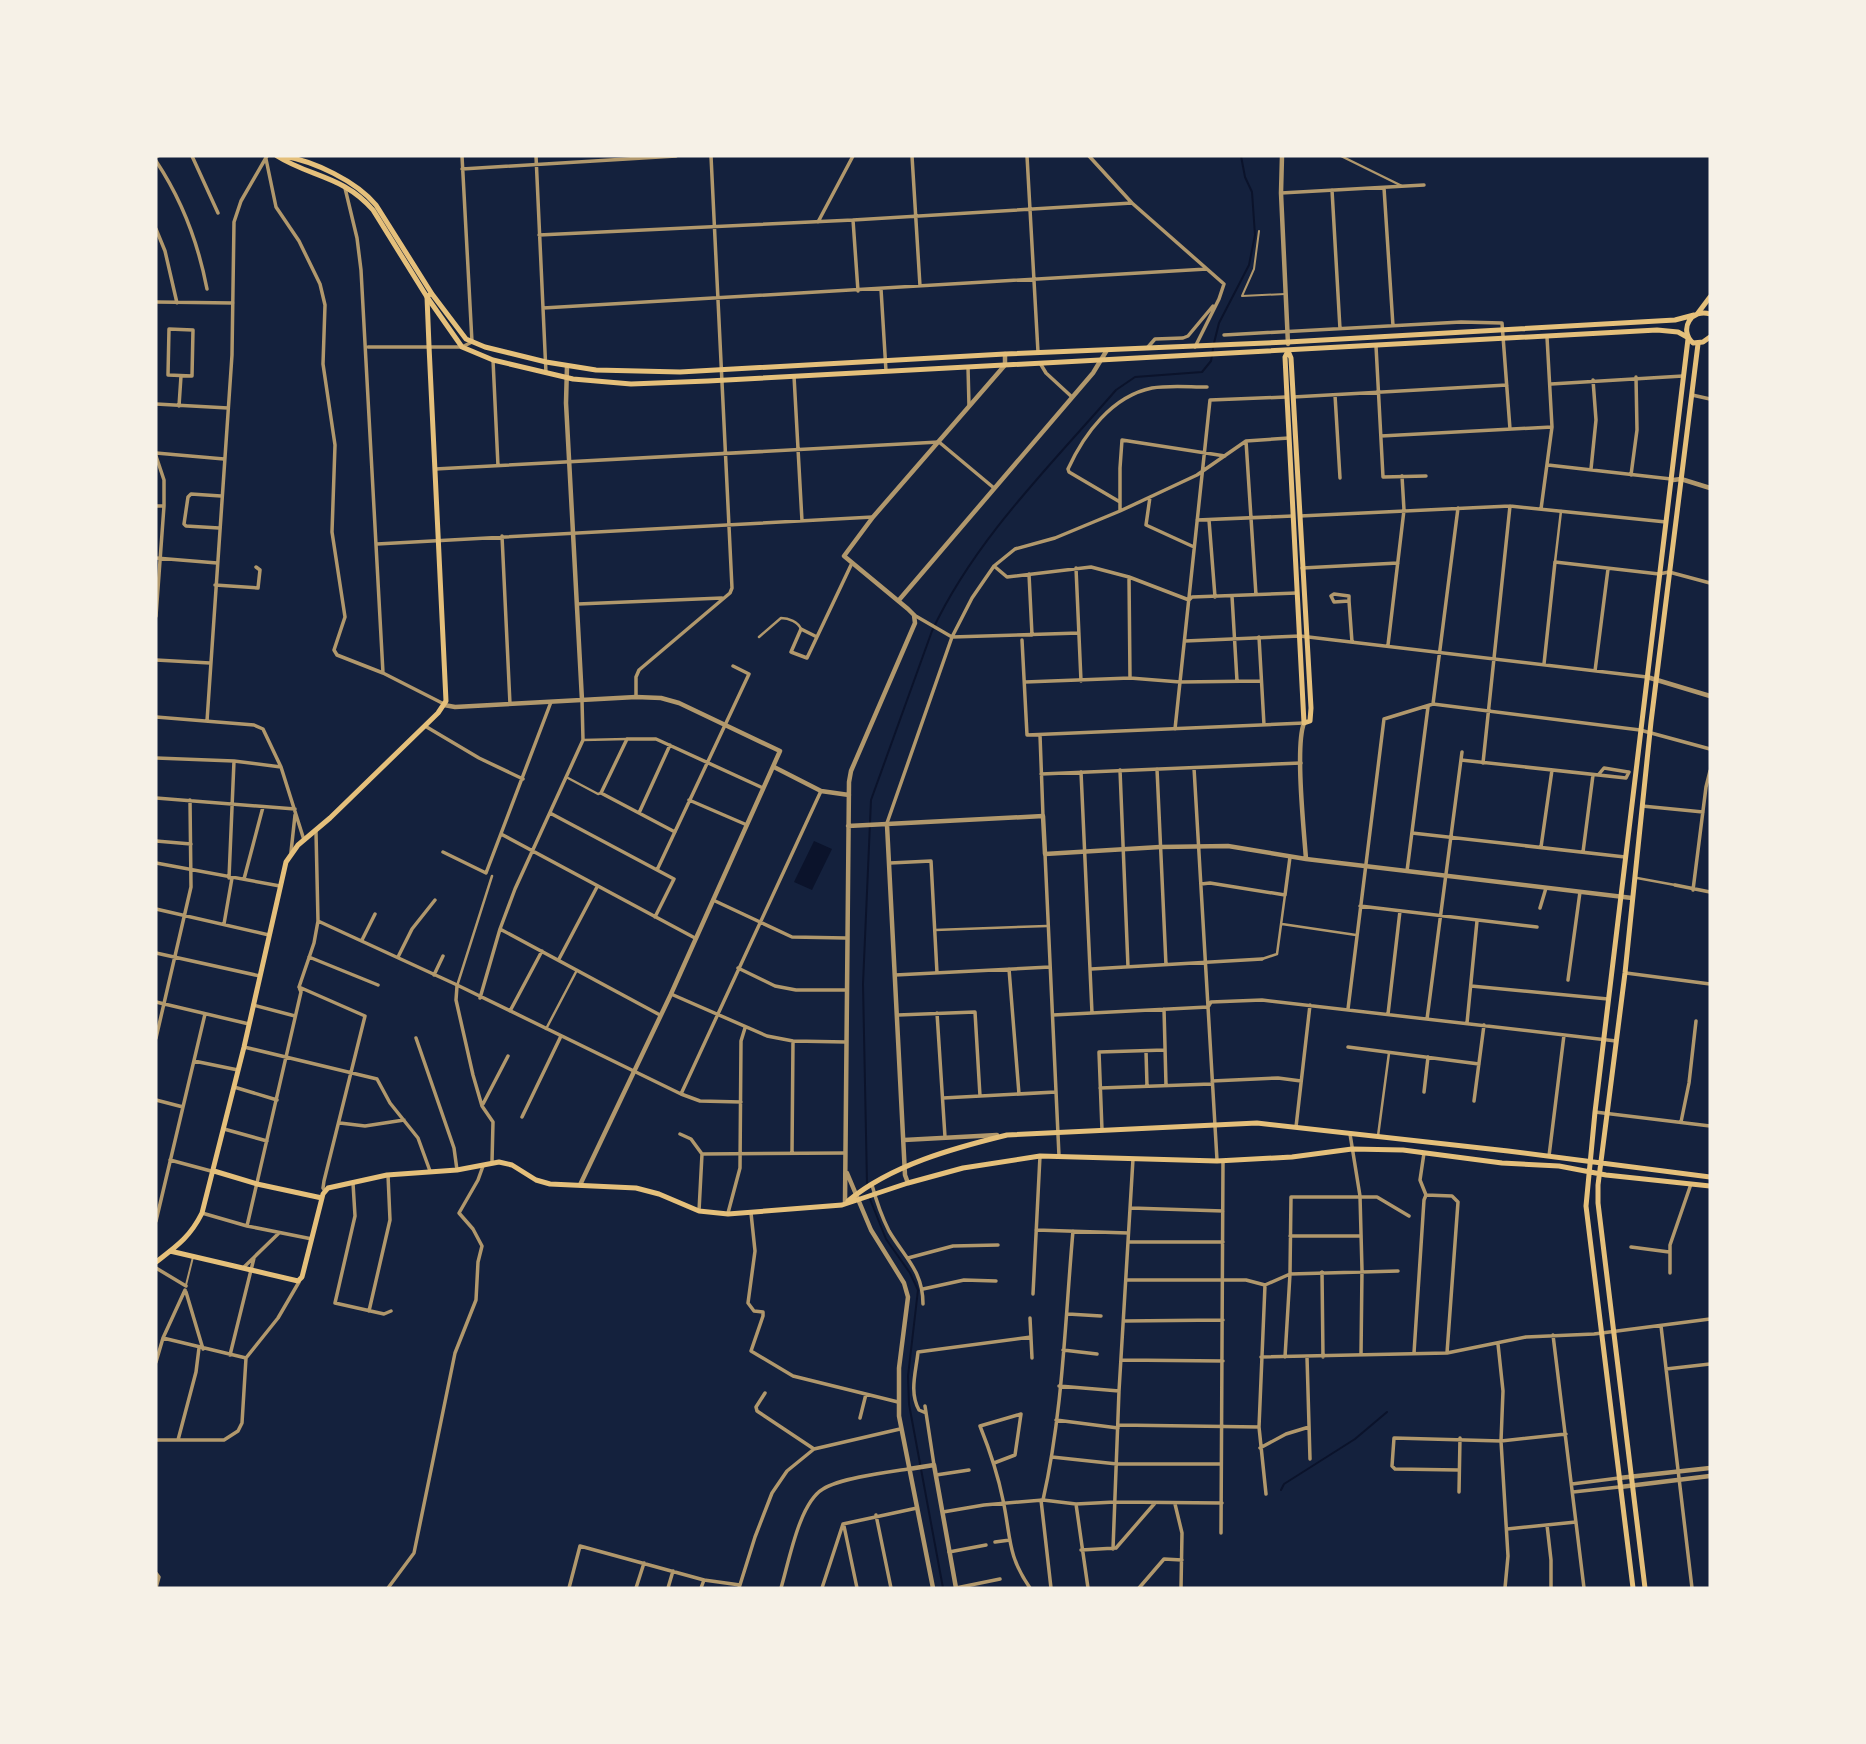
<svg xmlns="http://www.w3.org/2000/svg" width="1866" height="1744" viewBox="0 0 1866 1744" font-family="'Fira Sans Condensed',sans-serif">
  <style>
    .water { fill: #0b132b }
    .lines { fill: none; stroke-linecap: round; stroke-linejoin: round }
    .stream { stroke: #0b132b; stroke-width: 2 }
    .service { stroke: #b1986c; stroke-width: 2 }
    .pedestrian { stroke: #b1986c; stroke-width: 2.5 }
    .minor { stroke: #b1986c; stroke-width: 3.5 }
    .tertiary { stroke: #b1986c; stroke-width: 4.5 }
    .secondary { stroke: #e5c07b; stroke-width: 5 }
    .primary { stroke: #e5c07b; stroke-width: 5 }
  </style>
  <rect width="100%" height="100%" fill="#14213d"/>
  <path class="water" d="M814 841 832 849 812 890 794 882Z"/>
  <g class="lines">
    <path class="stream" d="M1214 343 1219 323 1249 265 1255 235 1252 192 1245 177 1241 156
      M867 1184 863 984 871 800 932 631C975 539 1050 466 1116 390L1135 377 1202 372 1211 361 1213 349
      M870 1199 886 1239 910 1273 918 1290 908 1376 909 1404 943 1588
      M1281 1490 1284 1484 1355 1439 1387 1412"/>
    <path class="service" d="M1259 231 1254 269 1242 296 1285 294
      M186 1285 193 1257"/>
    <path class="pedestrian" d="M1341 156 1402 186
      M1555 562 1561 511
      M759 637 781 618C789 618 798 622 801 629
      M583 740 627 739
      M568 778 598 794 601 793
      M1637 878 1675 885
      M1282 924 1356 935
      M935 930 1047 926
      M1262 959 1277 954 1285 895
      M457 986 492 876
      M546 1029 577 970
      M1378 1136 1389 1053"/>
    <path class="minor" d="M157 156H158
      M192 156 218 213
      M536 156 546 373
      M912 156 920 286
      M1027 156 1038 352
      M1089 156 1132 203 1224 284 1219 299 1195 347
      M266 159 276 207 299 241 320 284 325 305 323 364 335 445 332 532 345 617 334 650 337 655 383 673 444 704
      M156 161C182 200 198 242 207 289
      M462 169 676 156
      M345 188 357 238 361 270 383 673
      M1384 188 1393 326
      M1332 190 1340 329
      M1281 193 1424 185
      M853 220 858 291
      M818 222 853 156
      M156 229 165 251 177 303
      M539 235 853 220 1132 203
      M881 289 886 371
      M156 302 233 303
      M543 308 1207 269
      M169 329 193 330 192 376 168 375Z
      M1224 335 1461 322 1502 323 1510 429
      M1376 346 1383 477 1426 476
      M368 347H462L472 342 462 156
      M1148 347 1155 339 1183 338 1188 336 1213 306
      M493 360 498 466
      M1040 363 1046 373 1072 397
      M968 367 969 406
      M794 376 802 521
      M1551 384 1683 376
      M1335 395 1340 478
      M1692 395 1710 399
      M1293 397 1507 385
      M156 404 228 408
      M179 406 181 376
      M1381 436 1552 427
      M1246 441 1256 595
      M156 453 224 459
      M156 456 164 480V506L156 616
      M1548 465 1671 479
      M435 469 939 442 994 488
      M1591 469 1596 420 1593 380
      M1631 475 1637 430 1636 377
      M1150 497 1146 525 1194 547
      M1120 502 1069 472 1068 469C1084 434 1112 396 1152 388 1169 385 1189 387 1207 387
      M156 506H164
      M1541 509 1552 427 1547 337
      M1120 511V468L1122 440 1225 456
      M1300 516 1510 506 1666 522
      M1197 520 1293 516
      M1209 520 1215 597
      M219 528 186 526 184 524 188 497 191 494 221 496
      M502 536 510 704
      M377 544 873 517
      M156 558 217 563
      M994 566 1007 577 1091 567 1129 577 1189 600 1192 597 1297 593
      M1076 568 1081 681
      M1302 568 1398 563
      M1029 574 1032 635
      M1129 577 1130 678
      M215 585 258 588 260 570 256 567
      M1232 596 1237 681
      M1349 601 1334 602 1331 596 1334 594 1349 596V601L1352 642
      M578 604 722 598
      M914 615 952 637 1079 633
      M817 637 801 629 791 652 807 658 852 563
      M1259 637 1264 725
      M1022 640 1027 735 1304 723
      M1185 641 1300 636 1647 677
      M1388 645 1404 510 1402 476
      M156 660 210 663
      M1544 664 1555 562 1659 574 1669 572 1710 583
      M1595 671 1608 569
      M1025 682 1130 678 1180 682 1261 681
      M636 697V677L639 670 730 593 732 588 711 156
      M1433 704 1458 508
      M156 717 254 725 263 729 281 767 304 840
      M207 721 232 355 234 222 241 201 267 156
      M425 726 479 758 523 779
      M1175 729 1210 400 1286 397
      M1040 735 1043 816
      M156 758 234 761 281 767
      M1461 760 1626 778 1629 772
      M1483 763 1510 506
      M1194 768 1217 1160
      M1157 769 1166 965
      M1120 770 1128 967
      M1081 772 1092 1013
      M1041 774 1301 763
      M1599 774 1604 768 1628 772
      M156 798 295 809
      M689 800 747 825
      M1642 806 1703 812
      M550 813 674 879 655 917
      M639 813 670 745
      M887 823 952 637 972 598 994 566 1015 549 1055 538 1120 511 1197 475 1246 441 1289 438
      M675 832 601 793 627 739H656L763 788
      M1412 833 1625 857
      M501 834 695 938
      M156 841 191 844
      M1541 847 1552 770
      M291 852 295 815
      M443 852 486 873 551 702
      M1583 852 1593 775
      M1045 854 1059 1156
      M156 863 280 886
      M890 863 931 861 937 973
      M657 870 749 674 733 666
      M1407 871 1428 707
      M229 878 234 761
      M244 879 263 807
      M1201 884 1210 883 1285 895 1290 857
      M1675 885 1710 892
      M1693 890 1706 787 1710 771
      M713 900 792 937 846 938
      M1360 906 1537 927
      M1540 908 1546 888
      M156 909 269 935
      M318 921 455 984 681 1094 700 1101 741 1102
      M224 924 232 878
      M500 929 660 1015
      M362 940 375 914
      M156 953 260 976
      M309 957 378 985
      M398 957 412 929 435 900
      M559 959 597 887
      M738 968 775 986 796 990H847
      M1009 969 1019 1094
      M1091 969 1262 959
      M1626 973 1710 984
      M434 975 443 956
      M895 975 1050 967
      M1568 980 1580 892
      M457 986 456 1000 473 1075 482 1106 493 1122 492 1162
      M1471 986 1608 999
      M299 987 365 1016 324 1181 323 1188 325 1191
      M671 994 767 1036 793 1041 846 1042
      M480 998 500 929 515 889 583 740 582 700
      M156 1002 249 1024
      M253 1005 295 1016
      M1164 1009 1166 1085
      M1348 1009 1384 719 1433 704 1640 730 1710 749
      M510 1011 542 951
      M937 1013 945 1137
      M1388 1014 1400 911
      M898 1015 975 1012 980 1096
      M1053 1015 1208 1007 1211 1002 1262 1000 1616 1041
      M1427 1019 1462 752
      M1467 1023 1477 921
      M156 1038 191 887 190 800
      M416 1038 454 1148 457 1170
      M244 1047 377 1079 390 1103 418 1138 430 1171
      M1348 1047 1479 1064
      M1146 1051 1147 1086
      M194 1061 238 1070
      M1212 1081 1278 1078 1301 1081
      M234 1087 277 1100
      M1100 1088 1211 1084
      M1424 1092 1428 1057
      M681 1094 821 791
      M943 1098 1056 1092
      M156 1100 183 1107
      M1474 1101 1484 1025
      M483 1104 508 1056
      M1595 1112 1710 1126
      M522 1117 561 1036
      M1681 1122 1689 1083 1696 1021
      M340 1123 365 1126 404 1120
      M1296 1127 1310 1005
      M224 1129 267 1141
      M1102 1130 1099 1052 1165 1050
      M680 1134 691 1139 702 1154 699 1211
      M1350 1134 1360 1196 1362 1270 1361 1355
      M792 1153 793 1041
      M1424 1153 1420 1180 1426 1195
      M702 1154 845 1153
      M1549 1156 1564 1035
      M170 1160 211 1171
      M353 1183 355 1216 335 1303 384 1314 391 1311
      M872 1185C876 1200 882 1217 889 1231 905 1258 923 1271 923 1304
      M1131 1208 1223 1211
      M202 1213 247 1226 312 1239
      M728 1213 740 1168 741 1041 745 1028
      M751 1213 755 1251 748 1303 754 1311 763 1312V1316L751 1351 793 1376 898 1402
      M156 1221 205 1014
      M247 1226 301 992 299 987 314 943 318 921 316 832
      M1036 1230 1128 1233
      M1290 1236H1360
      M1128 1242H1223
      M1631 1247 1669 1252
      M908 1258 953 1246 998 1245
      M156 1268 186 1286
      M243 1268 279 1233
      M1322 1272 1323 1357
      M1670 1273V1245L1691 1184
      M1126 1280H1246L1265 1285 1290 1274 1398 1271
      M1265 1285 1259 1427 1266 1494
      M923 1289 964 1280 996 1281
      M186 1292 203 1349
      M1033 1294 1040 1156
      M369 1311 390 1220 388 1175
      M1068 1314 1101 1316
      M1030 1318 1032 1358
      M1124 1321 1223 1320
      M1661 1326 1692 1588
      M1553 1335 1584 1588
      M163 1338 246 1358
      M1498 1344 1503 1391 1501 1441 1508 1556 1505 1588
      M1063 1350 1097 1354
      M1414 1353 1424 1200 1426 1195 1452 1196 1458 1202 1447 1353
      M230 1355 254 1258
      M1261 1357 1447 1353 1526 1337 1594 1334 1710 1319
      M1285 1357 1290 1274 1291 1197H1377L1409 1216
      M1307 1357 1310 1459
      M1121 1360 1223 1361
      M156 1362 163 1338 185 1290
      M1666 1369 1710 1364
      M1059 1386 1119 1391
      M765 1393 756 1407 757 1411 814 1449
      M925 1406 934 1465
      M926 1413 919 1410C909 1392 916 1372 918 1352L1031 1337
      M860 1418 866 1394
      M1056 1420 1118 1428
      M1118 1425 1259 1427
      M156 1440H224L238 1431 242 1423 246 1358 278 1318 299 1282
      M178 1440 196 1372 199 1348
      M1260 1448 1286 1434 1309 1427
      M1052 1457 1117 1464H1221
      M994 1463 1015 1455 1021 1414 980 1426C990 1451 998 1475 1003 1500 1011 1537 1007 1555 1030 1588
      M1459 1470 1395 1469 1392 1466 1394 1438 1501 1441 1566 1434
      M936 1475 969 1470
      M1572 1484 1619 1478
      M1459 1492 1460 1438
      M1573 1492 1619 1487
      M1041 1500 1051 1588
      M1043 1500C1063 1412 1065 1320 1073 1231
      M1076 1504 1088 1588
      M1175 1504 1182 1533 1181 1588
      M943 1512 984 1505 1043 1500 1076 1504 1115 1502 1222 1503
      M876 1515 891 1588
      M843 1524 917 1508
      M1547 1525 1551 1560V1588
      M844 1526 857 1588
      M1507 1529 1576 1522
      M1221 1533 1223 1161
      M995 1542 1010 1540
      M1113 1549 1119 1391 1133 1159
      M1081 1550 1116 1548 1155 1503
      M949 1552 986 1545
      M156 1573 159 1577 156 1588
      M388 1588 414 1553 455 1353 476 1300 478 1262 482 1246 473 1229 459 1213 478 1180 483 1166
      M569 1588 580 1546 704 1580 740 1585
      M636 1588 644 1563
      M668 1588 673 1571
      M701 1588 704 1580
      M739 1588 755 1537 772 1493 787 1471 814 1449 900 1429
      M781 1588C789 1562 799 1503 823 1489 840 1478 888 1472 908 1469
      M822 1588 843 1524
      M956 1588 1000 1579
      M1139 1588 1164 1559 1182 1560"/>
    <path class="tertiary" d="M1282 156 1281 193 1288 344
      M567 366 566 403 582 700
      M1673 480 1681 479 1710 488
      M899 600 1093 373 1107 350
      M1647 677 1710 696
      M444 705 455 707 636 697 661 698 679 703 780 751 671 994 580 1185
      M1304 723C1295 746 1304 831 1306 859
      M774 767 821 791 849 795
      M887 825 905 1175 908 1183
      M848 826 1043 816 1045 854 1160 847 1228 846 1306 859 1632 898
      M904 1140 997 1135
      M847 1173 871 1230 904 1283 908 1297 899 1368V1416L933 1588
      M845 1203 849 782 851 771 915 623 914 615 908 609 844 556 873 517 1005 365V354
      M909 1469 934 1465 956 1588
      M1619 1478 1710 1468
      M1620 1487 1710 1476"/>
    <path class="secondary" d="M1698 313 1710 297
      M1288 351 1291 358 1311 708 1310 721 1304 723
      M1288 351 1285 357 1287 397 1304 723
      M214 1171 257 1184 322 1198
      M848 1201C891 1165 954 1148 1007 1135L1257 1123 1508 1151 1710 1177
      M170 1251 298 1281 302 1277 323 1194 328 1188 387 1175 457 1170 499 1162 512 1165 536 1180 550 1184 636 1188 659 1194 699 1211 728 1214 842 1205 908 1183 963 1168 1040 1156 1217 1161 1292 1157 1352 1149 1403 1150 1502 1163 1559 1166 1606 1175 1710 1186
      M156 1262C177 1246 190 1237 202 1213L244 1047 286 862 298 845 330 818 438 713 446 701 429 346 427 297 429 295
      M1633 1588 1586 1206 1595 1112 1688 339
      M1645 1588 1598 1203V1185L1625 973 1651 722 1698 344"/>
    <path class="primary" d="M277 156C310 177 344 176 373 210L427 297 462 347 493 360 573 379 631 384 708 381 1657 330 1678 332 1687 337
      M283 156C314 161 356 181 376 205L432 294 466 339 485 347 546 362 596 370 680 372 1005 354 1288 342 1675 320 1694 315
      M1710 314C1692 308 1678 329 1693 343L1703 342 1710 337"/>
  </g>
  <rect width="1866" height="1744" fill="none" stroke="#f6f1e7" stroke-width="315"/>
</svg>
